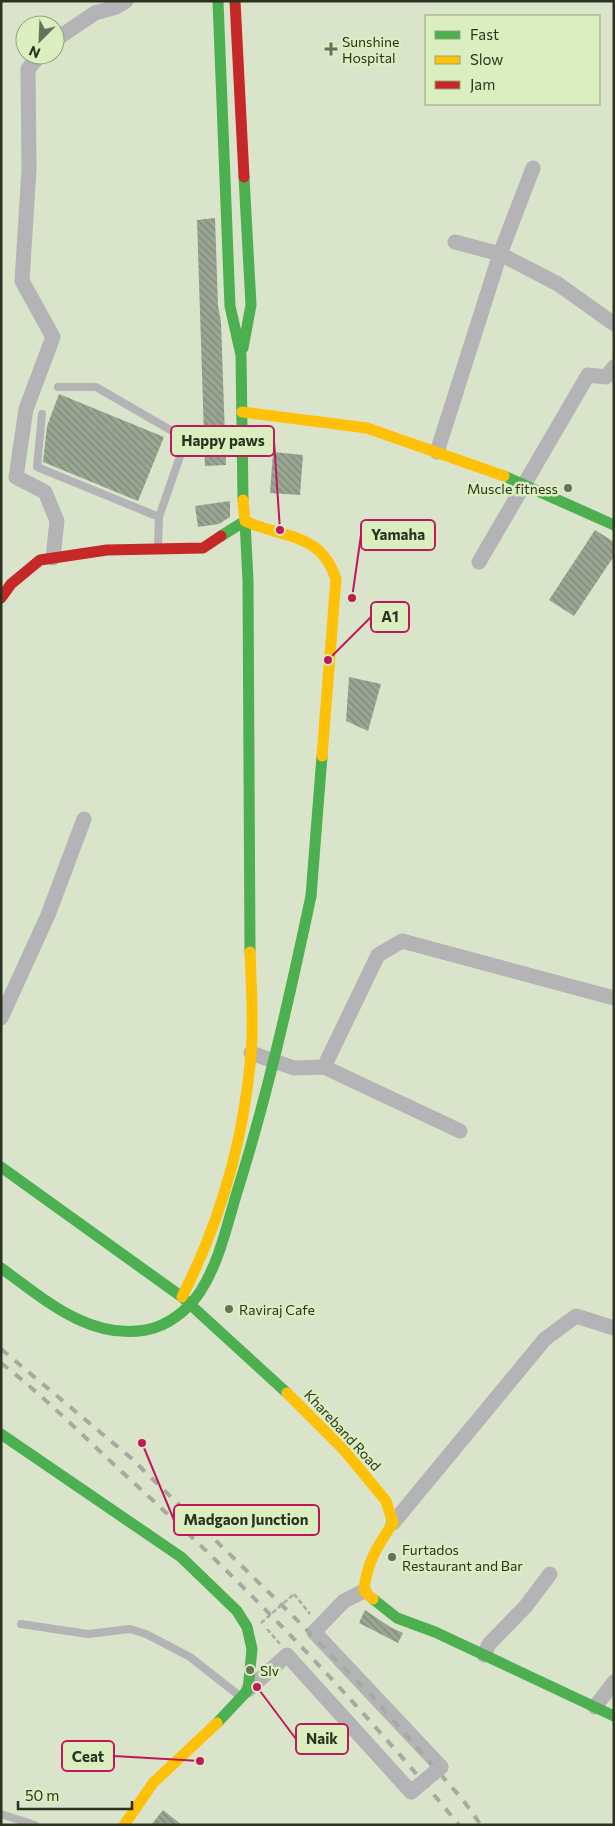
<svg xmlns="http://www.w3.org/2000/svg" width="615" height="1826" viewBox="0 0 615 1826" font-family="Commissioner,sans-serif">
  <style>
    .building { fill: url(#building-back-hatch) }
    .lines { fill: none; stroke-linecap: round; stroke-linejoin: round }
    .path { stroke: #acaeaa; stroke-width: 2.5; stroke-dasharray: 5 2.5; stroke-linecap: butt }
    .lane { stroke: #b4b3b5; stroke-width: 8 }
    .street { stroke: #b4b3b5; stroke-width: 15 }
    .fast { stroke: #4caf50; stroke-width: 11 }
    .slow { stroke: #ffc107; stroke-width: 11 }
    .jam { stroke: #c62828; stroke-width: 11 }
    .rail { stroke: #a6aaa0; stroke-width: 4; stroke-dasharray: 9 9; stroke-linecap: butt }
    .path-bridge { stroke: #acaeaa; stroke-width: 2.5; stroke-dasharray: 5 2.5; stroke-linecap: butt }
    .street-bridge { stroke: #b4b3b5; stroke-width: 15 }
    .fast-bridge { stroke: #4caf50; stroke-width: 11 }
    .poi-dot { fill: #68715c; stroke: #daeebf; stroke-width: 2 }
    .labels { text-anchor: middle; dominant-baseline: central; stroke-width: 5; stroke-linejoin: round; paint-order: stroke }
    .poi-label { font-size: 14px; fill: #2b3320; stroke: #daeebf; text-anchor: start }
    .street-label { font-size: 14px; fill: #2b3320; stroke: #daeebf }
    .leader { fill: none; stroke: #c2185b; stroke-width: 2 }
    .callout-dot { fill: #c2185b; stroke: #daeebf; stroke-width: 2 }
    .callout { fill: #daeebf; stroke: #c2185b; stroke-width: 2 }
    .callout-label { font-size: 15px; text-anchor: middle; font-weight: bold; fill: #2b3320 }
  </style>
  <defs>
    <pattern id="building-back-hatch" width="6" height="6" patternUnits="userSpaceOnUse" patternTransform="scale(1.25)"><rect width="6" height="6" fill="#9aa694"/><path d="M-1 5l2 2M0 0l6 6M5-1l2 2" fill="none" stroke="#7e8878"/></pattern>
  </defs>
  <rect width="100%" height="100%" fill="#d9e4ca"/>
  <path class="building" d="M215 218 218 306 221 322 226 465 205 466 197 220Z
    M59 394 164 437 138 501 43 462 47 426Z
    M273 452 303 455 300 495 270 493Z
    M230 501V517L219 524 198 527 195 506Z
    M595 530 614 542V556L574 616 549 600Z
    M349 677 381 684 368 731 346 721Z
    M365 1610 390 1627 403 1633 398 1643 359 1623Z
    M163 1810 182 1825H151Z"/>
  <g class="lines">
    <path class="path" d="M294 1594 310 1614
      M267 1629 280 1644"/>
    <path class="lane" d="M58 387H96L186 439 159 517
      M42 414 37 467 159 517 158 549
      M21 1624 88 1634 130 1629 146 1634 190 1657 241 1697
      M1 1814 35 1825"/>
    <path class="street" d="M55 40 95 13 116 7 126 1
      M40 55 28 69 29 169 22 281 53 337 26 409 16 477 45 492 57 521 53 558
      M533 168 500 254 558 284 614 324
      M437 452 500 254 455 242
      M479 562 588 375 606 377 614 367
      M1 1018 48 915 84 819
      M251 1053 294 1068 324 1067 378 955 402 941 614 998
      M324 1067 460 1131
      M393 1523 545 1339 576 1316 614 1328
      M364 1591 344 1601 314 1632 441 1767
      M484 1655 489 1644 526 1606 550 1574
      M248 1690 287 1655 411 1792
      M595 1707 614 1682"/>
    <path class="fast" d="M218 1 230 306 241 355 243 500
      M243 348 251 305 244 177
      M504 476 614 525
      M221 536 245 521 248 581 250 952
      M311 896 322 756
      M1 1167 182 1297 287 1393
      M1 1434 181 1557 237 1611 247 1627 252 1649 248 1690 217 1723
      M373 1599 397 1618 435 1632 614 1716"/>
    <path class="slow" d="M242 412 367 428 504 476
      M243 500 245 521C284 539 320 531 336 579L322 756
      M182 1297C220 1222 244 1139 251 1054 254 1021 251 986 250 952
      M287 1393 344 1450 386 1501 393 1523C378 1545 366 1564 364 1591L373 1599
      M124 1825 153 1783 217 1723"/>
    <path class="jam" d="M235 1 244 177
      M1 598 11 584 40 560 107 550 203 548 221 536"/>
    <path class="rail" d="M1 1349 131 1458 291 1614 371 1695 463 1800 481 1825
      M1 1363C44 1396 83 1436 122 1472 243 1582 356 1699 459 1825"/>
    <path class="path-bridge" d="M261 1623 294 1594"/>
    <path class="street-bridge" d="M411 1792 441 1767"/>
    <path class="fast-bridge" d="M1 1268C44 1299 89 1340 146 1330 168 1326 188 1310 200 1292 220 1261 227 1224 238 1189 268 1093 290 995 311 896"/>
  </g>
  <g class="poi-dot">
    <path d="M328.5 41.5h5v5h5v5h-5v5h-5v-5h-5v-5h5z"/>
    <circle cx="568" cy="488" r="5"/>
    <circle cx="229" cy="1309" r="5"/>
    <circle cx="392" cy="1557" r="5"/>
    <circle cx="250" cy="1670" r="5"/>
  </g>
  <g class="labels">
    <g class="poi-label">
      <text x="342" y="41">Sunshine<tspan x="342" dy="16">Hospital</tspan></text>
      <text x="558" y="488" text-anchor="end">Muscle fitness</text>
      <text x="239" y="1309">Raviraj Cafe</text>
      <text x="402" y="1549">Furtados<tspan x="402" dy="16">Restaurant and Bar</tspan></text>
      <text x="260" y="1670">Slv</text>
    </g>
    <g class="street-label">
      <text transform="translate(343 1430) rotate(47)">Khareband Road</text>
    </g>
  </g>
  <path class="leader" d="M280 530L274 441M352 598L361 535M328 660L371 617M142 1443L174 1520M257 1687L296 1739M200 1761L114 1756"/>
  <g class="callout-dot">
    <circle cx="280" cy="530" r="5"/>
    <circle cx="352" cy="598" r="5"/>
    <circle cx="328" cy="660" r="5"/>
    <circle cx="142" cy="1443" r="5"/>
    <circle cx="257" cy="1687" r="5"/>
    <circle cx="200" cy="1761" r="5"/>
  </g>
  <g class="callout">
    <rect x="171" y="426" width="103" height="30" rx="5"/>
    <rect x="361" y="520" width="74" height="30" rx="5"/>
    <rect x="371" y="602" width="38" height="30" rx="5"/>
    <rect x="174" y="1505" width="145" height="30" rx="5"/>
    <rect x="296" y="1724" width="52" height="30" rx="5"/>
    <rect x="62" y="1741" width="52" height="30" rx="5"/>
  </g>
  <g class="callout-label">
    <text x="223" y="446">Happy paws</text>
    <text x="398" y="540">Yamaha</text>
    <text x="390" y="622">A1</text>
    <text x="246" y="1525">Madgaon Junction</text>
    <text x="322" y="1744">Naik</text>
    <text x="88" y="1762">Ceat</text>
  </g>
  <rect width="615" height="1826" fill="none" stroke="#2b3320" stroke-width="5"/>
  <rect x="425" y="15" width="175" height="90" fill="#daeebf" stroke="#94a37f"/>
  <rect x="435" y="31" width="25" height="8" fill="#4caf50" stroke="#94a37f"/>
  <text x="470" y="40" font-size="15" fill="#2b3320">Fast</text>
  <rect x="435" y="56" width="25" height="8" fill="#ffc107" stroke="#94a37f"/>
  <text x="470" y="65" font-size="15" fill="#2b3320">Slow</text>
  <rect x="435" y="81" width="25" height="8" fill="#c62828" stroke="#94a37f"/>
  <text x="470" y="90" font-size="15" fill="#2b3320">Jam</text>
  <g transform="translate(40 40) rotate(204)"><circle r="24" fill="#daeebf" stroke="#94a37f"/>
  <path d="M0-4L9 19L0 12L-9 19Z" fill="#68715c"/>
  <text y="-8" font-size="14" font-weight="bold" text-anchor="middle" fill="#2b3320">N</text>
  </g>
  <path d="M18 1801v8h114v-8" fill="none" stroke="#2b3320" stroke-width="2.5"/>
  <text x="25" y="1801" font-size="15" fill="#2b3320" stroke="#daeebf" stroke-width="4" paint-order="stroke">50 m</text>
</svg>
